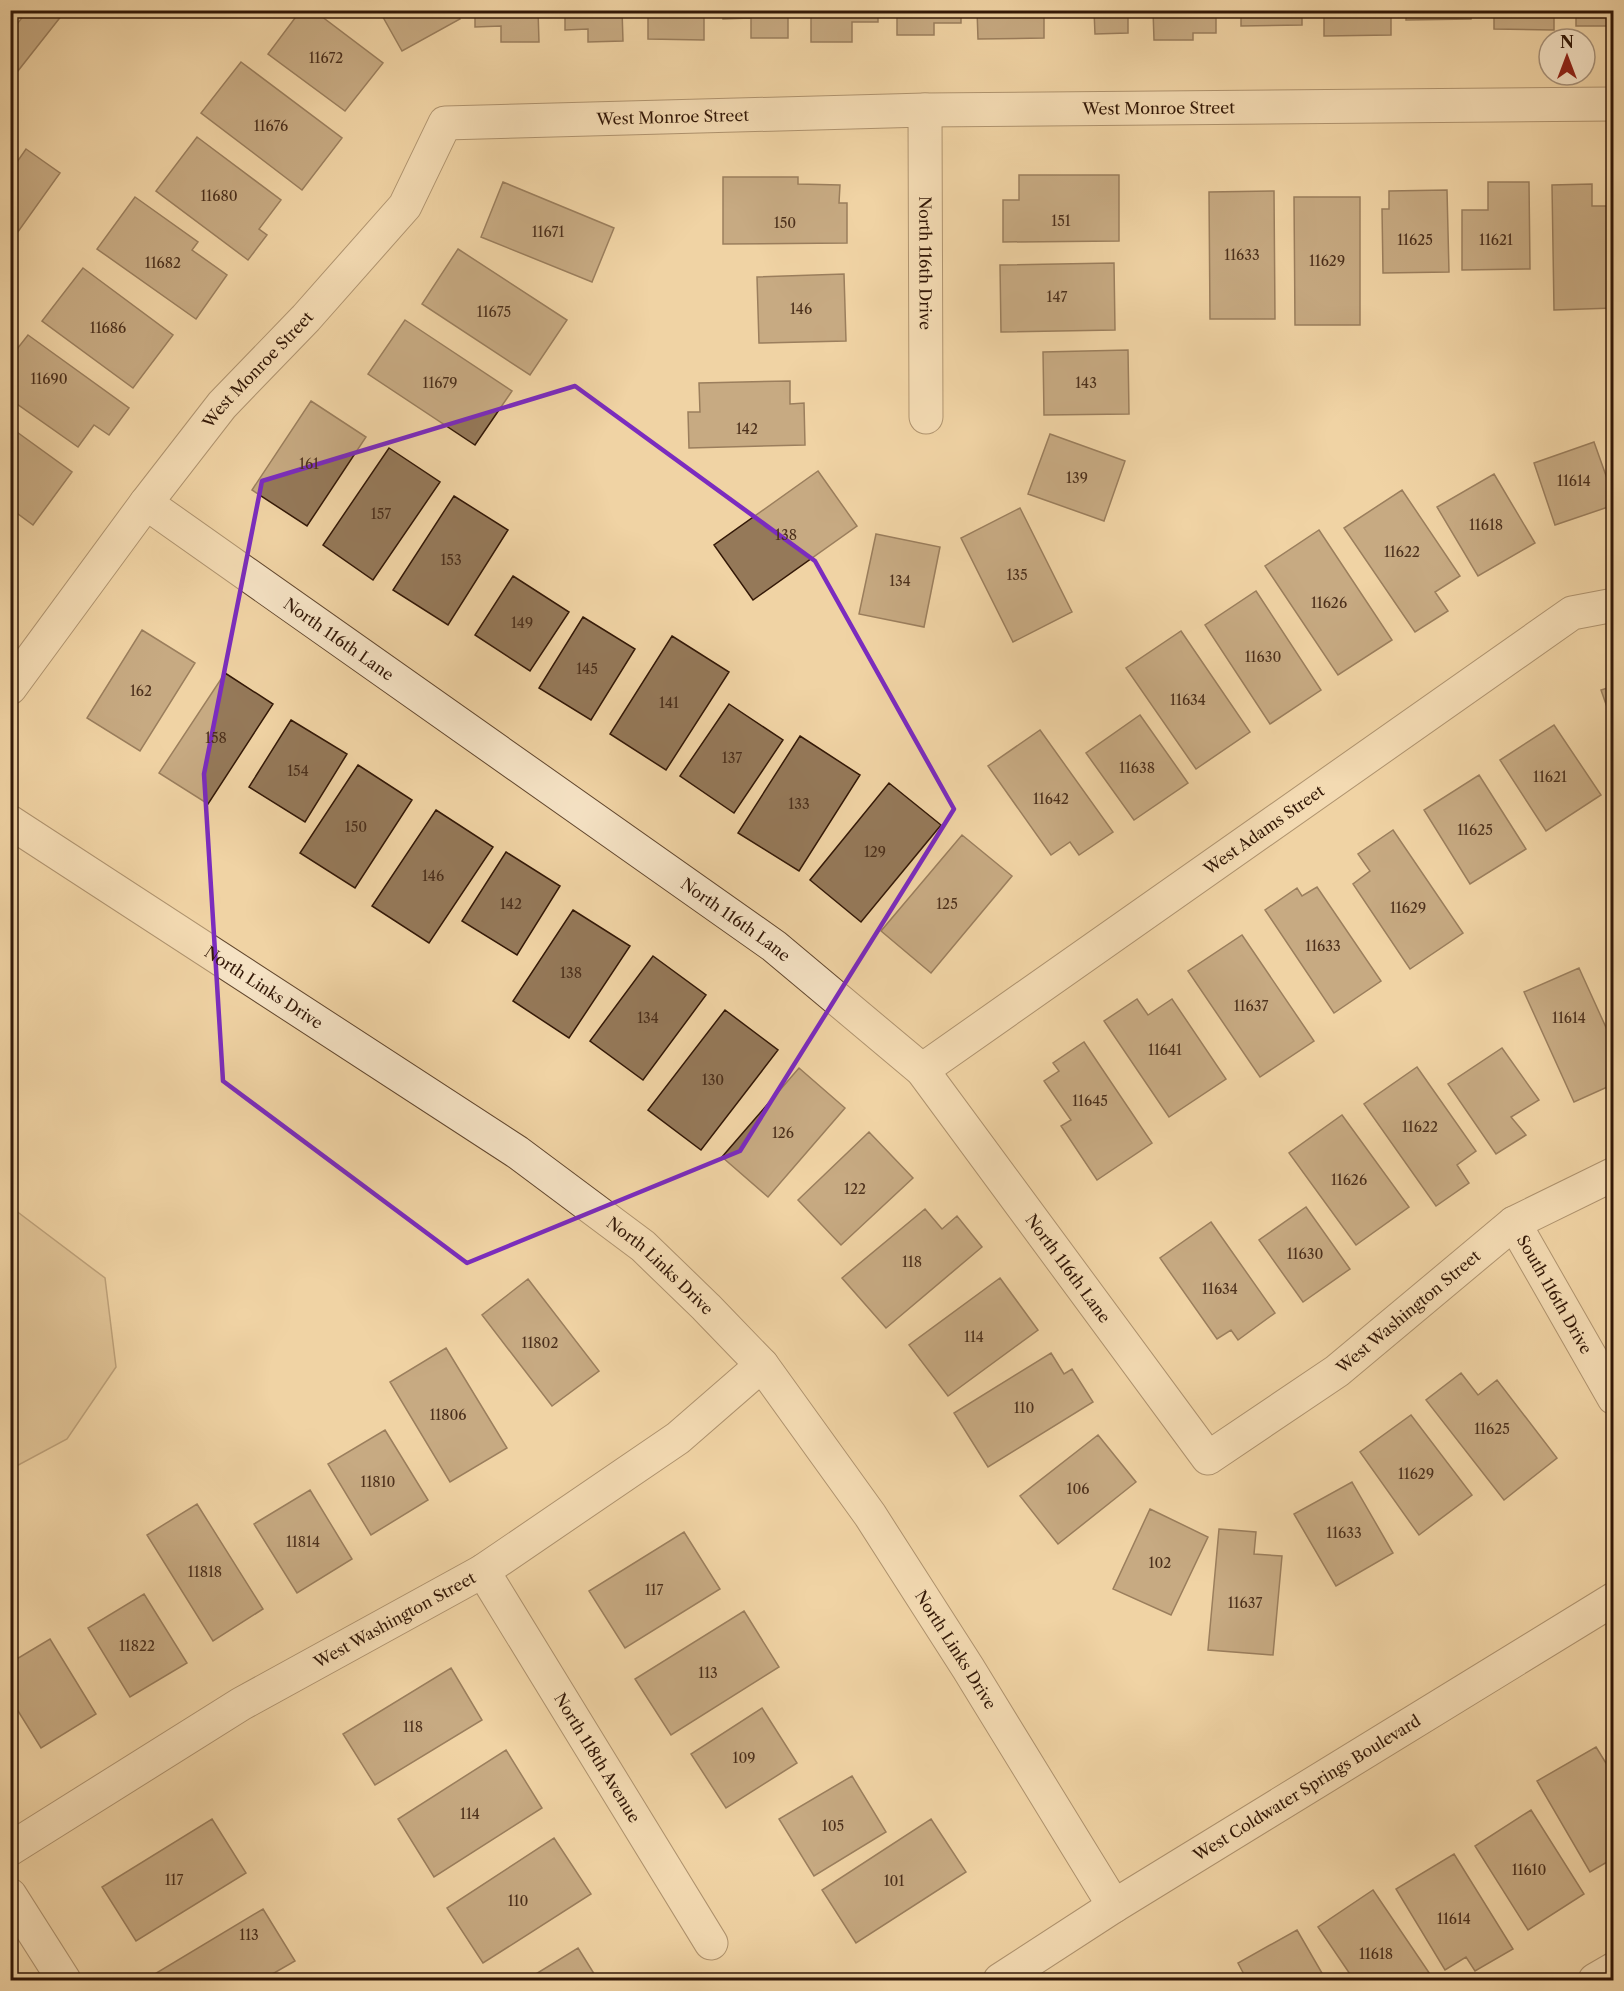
<svg xmlns="http://www.w3.org/2000/svg" width="1624" height="1991" viewBox="0 0 1624 1991" font-family="'Libre Caslon Text',serif">
  <style>
    .green { fill: #d0b389; stroke: #826648; stroke-width: 1.5 }
    .building { fill: #957959; stroke: #331807; stroke-width: 1.5 }
    .lines { fill: none; stroke-linecap: round; stroke-linejoin: round }
    .minor-casing { stroke: #62472e; stroke-width: 35 }
    .tertiary-casing { stroke: #62472e; stroke-width: 35 }
    .minor { stroke: #f5e2c4; stroke-width: 33 }
    .tertiary { stroke: #f5e2c4; stroke-width: 33 }
    .marked { fill: none; stroke: #7b2cbf; stroke-width: 4.5; stroke-linejoin: round }
    .labels { text-anchor: middle; dominant-baseline: central; stroke-width: 4.5; stroke-linejoin: round; paint-order: stroke }
    .number-label { font-size: 14px; fill: #4c301c }
    .street-label { font-size: 16px; fill: #331807; stroke: #f5e2c4 }
  </style>
  <rect width="100%" height="100%" fill="#f0d3a4"/>
  <filter id="stains"><feTurbulence type="fractalNoise" baseFrequency=".00333" numOctaves="4"/><feColorMatrix values="0 0 0 0 .2 0 0 0 0 .09 0 0 0 0 .02 0 0 0 .5 -.17"/></filter>
  <radialGradient id="worn" r=".72"><stop offset=".6" stop-color="#630" stop-opacity="0"/><stop offset="1" stop-color="#630" stop-opacity=".3"/></radialGradient>
  <path class="green" d="M11 1207 105 1278 116 1367 67 1439 11 1469Z"/>
  <path class="building" d="M28 10H66L10 81V33Z
    M301 10H313L383 63 345 111 268 54Z
    M379 10H455L460 19 402 51Z
    M475 10H538L539 42H501V26L475 27Z
    M565 10H622L623 41 588 42V29L565 30Z
    M648 10H704V40L648 39Z
    M723 10H788V38H751V18L723 19Z
    M811 10H878V22H852V42H811Z
    M897 10H961V23H934V35H897Z
    M977 10H1044V38L978 39Z
    M1064 10H1128V33L1095 34 1094 11Z
    M1153 10H1216V33H1193V40H1154Z
    M1241 10H1302V25L1241 26Z
    M1324 10H1391V35L1324 36Z
    M1406 10H1471V19L1406 20Z
    M1494 10H1554V30L1494 29Z
    M1576 10H1614V26H1576Z
    M241 62 342 138 302 190 201 113Z
    M197 137 281 200 259 229 267 235 248 260 156 191Z
    M26 149 60 173 10 243V172Z
    M1019 175H1119V241L1003 242V200H1019Z
    M723 177H798V184L840 185 839 203H847V243L723 244Z
    M503 182 614 228 592 282 481 237Z
    M1488 182H1529L1530 269 1462 270V210H1488Z
    M1592 184V206H1614V308L1554 310 1552 185Z
    M1447 190 1449 272 1383 273 1382 209H1389V191Z
    M1274 191 1275 319H1210L1209 192Z
    M135 197 198 242 192 250 227 275 196 319 97 249Z
    M1294 197H1360V325H1295Z
    M458 249 567 320 530 375 422 304Z
    M1114 263 1115 330 1001 332 1000 265Z
    M83 268 173 335 133 388 42 321Z
    M844 274 846 341 759 343 757 277Z
    M405 320 512 391 475 445 368 374Z
    M28 335 129 408 109 435 94 425 78 447 10 399V358Z
    M1128 350 1129 414 1044 415 1043 352Z
    M790 381V404L804 403 805 445 689 448 688 412H700L699 383Z
    M311 401 366 437 307 526 252 490Z
    M10 427 72 472 33 525 10 508Z
    M1050 434 1125 461 1104 521 1028 494Z
    M1594 442 1614 498V505L1555 525 1534 463Z
    M389 448 440 482 373 580 323 545Z
    M818 471 857 526 753 600 714 545Z
    M1494 474 1535 543 1478 576 1437 507Z
    M1402 490 1460 576 1435 592 1448 611 1415 632 1344 528Z
    M454 496 508 530 448 625 393 590Z
    M1020 508 1072 612 1013 642 961 538Z
    M1319 530 1392 640 1338 675 1265 566Z
    M876 534 940 547 924 627 859 614Z
    M513 576 569 612 530 671 475 635Z
    M1256 591 1321 690 1270 724 1205 625Z
    M583 617 635 649 591 720 539 688Z
    M142 630 195 663 140 751 87 718Z
    M1181 631 1250 732 1196 769 1126 668Z
    M672 636 729 672 666 770 610 734Z
    M225 673 273 704 208 804 159 773Z
    M1614 686V727L1601 690Z
    M729 704 783 740 734 813 680 776Z
    M1140 715 1188 783 1134 820 1086 753Z
    M291 720 347 754 305 822 249 787Z
    M1554 725 1601 795 1546 831 1500 760Z
    M1040 730 1113 832 1079 855 1070 842 1051 855 988 766Z
    M800 736 860 775 799 871 738 833Z
    M358 765 412 800 355 888 300 853Z
    M1479 775 1526 849 1470 884 1424 810Z
    M889 783 941 825 861 922 810 880Z
    M436 810 493 847 429 943 372 906Z
    M1393 830 1463 933 1410 969 1353 884 1370 871 1358 854Z
    M962 835 1012 876 931 973 881 931Z
    M506 852 560 886 517 955 462 921Z
    M1317 887 1381 981 1334 1013 1265 910 1297 888 1302 896Z
    M573 910 630 946 569 1038 513 1001Z
    M1242 935 1314 1041 1260 1077 1188 971Z
    M653 956 706 995 643 1080 590 1041Z
    M1579 968 1614 1045V1084L1574 1102 1524 992Z
    M1137 999 1148 1015 1172 999 1226 1079 1169 1117 1104 1021Z
    M725 1010 778 1050 701 1150 648 1110Z
    M1084 1042 1152 1143 1097 1180 1061 1126 1071 1120 1044 1081 1059 1071 1053 1063Z
    M1502 1048 1539 1100 1511 1117 1526 1135 1496 1154 1448 1084Z
    M1417 1067 1476 1151 1457 1165 1469 1183 1436 1206 1364 1104Z
    M799 1068 845 1108 768 1197 722 1157Z
    M1342 1115 1409 1207 1356 1245 1289 1153Z
    M869 1132 913 1178 841 1245 798 1200Z
    M1306 1207 1350 1269 1303 1302 1259 1240Z
    M925 1209 942 1229 957 1216 982 1247 886 1328 842 1278Z
    M1211 1222 1275 1313 1238 1340 1231 1330 1217 1339 1160 1258Z
    M1000 1278 1038 1330 948 1396 909 1345Z
    M528 1279 599 1371 552 1406 482 1315Z
    M446 1348 507 1448 450 1482 390 1382Z
    M1051 1353 1064 1374 1072 1369 1093 1402 988 1467 954 1413Z
    M1461 1373 1478 1395 1497 1380 1557 1458 1504 1500 1426 1400Z
    M1411 1415 1472 1495 1419 1535 1360 1452Z
    M385 1430 428 1500 371 1535 328 1464Z
    M1098 1435 1136 1482 1058 1544 1020 1496Z
    M1352 1482 1393 1553 1336 1586 1294 1514Z
    M310 1490 352 1559 297 1593 254 1524Z
    M197 1504 263 1609 213 1641 147 1535Z
    M1150 1509 1208 1537 1171 1615 1113 1589Z
    M1219 1529 1256 1532 1254 1554 1282 1556 1273 1655 1208 1650Z
    M684 1532 720 1589 625 1648 589 1591Z
    M144 1594 187 1663 130 1697 88 1628Z
    M744 1611 779 1667 671 1735 635 1679Z
    M50 1639 96 1714 41 1748 10 1698V1663Z
    M451 1668 482 1720 375 1785 343 1734Z
    M762 1708 797 1763 726 1808 691 1754Z
    M1596 1747 1614 1776V1858L1590 1872 1537 1781Z
    M506 1750 542 1808 434 1877 398 1819Z
    M852 1776 886 1832 814 1876 779 1819Z
    M1531 1810 1584 1894 1528 1930 1475 1846Z
    M212 1819 246 1873 136 1941 102 1887Z
    M931 1819 966 1872 856 1943 822 1890Z
    M554 1838 591 1894 483 1963 447 1908Z
    M1454 1854 1513 1949 1475 1971 1466 1957 1445 1970 1396 1889Z
    M1373 1890 1434 1980H1354L1318 1927Z
    M263 1909 295 1961 262 1980H149L148 1978Z
    M1297 1930 1326 1980H1247L1238 1963Z
    M578 1948 598 1980H526Z"/>
  <g class="lines">
    <g class="minor-casing">
      <g id="minor">
        <path id="s1" d="M925 110 926 417"/>
        <path id="s2" d="M146 503 774 946 922 1070 1208 1458 1337 1371 1514 1223 1614 1174"/>
        <path id="s3" d="M10 688 146 503 222 405 306 318 405 206 445 123 925 110 1614 104"/>
        <path id="s4" d="M922 1070 1572 613 1614 605"/>
        <path id="s5" d="M1514 1223 1614 1398"/>
        <path id="s6" d="M483 1571 711 1943"/>
        <path id="s7" d="M10 1849 241 1704 483 1571 678 1438 762 1365"/>
        <path d="M10 1895 64 1980"/>
        <path d="M1595 1980 1614 1969"/>
      </g>
    </g>
    <g class="tertiary-casing">
      <g id="tertiary">
        <path id="s8" d="M10 822 517 1152 643 1246 706 1307 762 1365 870 1515 968 1668 1114 1906"/>
        <path id="s9" d="M1000 1980 1114 1906 1614 1599"/>
      </g>
    </g>
    <use href="#minor" class="minor"/>
    <use href="#tertiary" class="tertiary"/>
  </g>
  <path d="M0 0H1624V1991H0ZM575 386 815 561 954 809 740 1151 467 1263 223 1081 204 774 262 481Z" fill="#f0d3a4" fill-opacity=".55" fill-rule="evenodd"/>
  <path class="marked" d="M575 386 815 561 954 809 740 1151 467 1263 223 1081 204 774 262 481Z"/>
  <g class="labels">
    <g class="number-label">
      <text x="326" y="58">11672</text>
      <text x="271" y="126">11676</text>
      <text x="219" y="196">11680</text>
      <text x="1061" y="221">151</text>
      <text x="785" y="223">150</text>
      <text x="548" y="232">11671</text>
      <text x="1415" y="240">11625</text>
      <text x="1496" y="240">11621</text>
      <text x="1242" y="255">11633</text>
      <text x="1327" y="261">11629</text>
      <text x="163" y="263">11682</text>
      <text x="1057" y="297">147</text>
      <text x="801" y="309">146</text>
      <text x="494" y="312">11675</text>
      <text x="108" y="328">11686</text>
      <text x="49" y="379">11690</text>
      <text x="440" y="383">11679</text>
      <text x="1086" y="383">143</text>
      <text x="747" y="429">142</text>
      <text x="309" y="464">161</text>
      <text x="1077" y="478">139</text>
      <text x="1574" y="481">11614</text>
      <text x="381" y="514">157</text>
      <text x="1486" y="525">11618</text>
      <text x="786" y="535">138</text>
      <text x="1402" y="552">11622</text>
      <text x="451" y="560">153</text>
      <text x="1017" y="575">135</text>
      <text x="900" y="581">134</text>
      <text x="1329" y="603">11626</text>
      <text x="522" y="623">149</text>
      <text x="1263" y="657">11630</text>
      <text x="587" y="669">145</text>
      <text x="141" y="691">162</text>
      <text x="1188" y="700">11634</text>
      <text x="669" y="703">141</text>
      <text x="216" y="738">158</text>
      <text x="732" y="758">137</text>
      <text x="1137" y="768">11638</text>
      <text x="298" y="771">154</text>
      <text x="1550" y="777">11621</text>
      <text x="1051" y="799">11642</text>
      <text x="799" y="804">133</text>
      <text x="356" y="827">150</text>
      <text x="1475" y="830">11625</text>
      <text x="875" y="852">129</text>
      <text x="433" y="876">146</text>
      <text x="511" y="904">142</text>
      <text x="947" y="904">125</text>
      <text x="1408" y="908">11629</text>
      <text x="1323" y="946">11633</text>
      <text x="571" y="973">138</text>
      <text x="1251" y="1006">11637</text>
      <text x="648" y="1018">134</text>
      <text x="1569" y="1018">11614</text>
      <text x="1165" y="1050">11641</text>
      <text x="713" y="1080">130</text>
      <text x="1090" y="1101">11645</text>
      <text x="1420" y="1127">11622</text>
      <text x="783" y="1133">126</text>
      <text x="1349" y="1180">11626</text>
      <text x="855" y="1189">122</text>
      <text x="1305" y="1254">11630</text>
      <text x="912" y="1262">118</text>
      <text x="1220" y="1289">11634</text>
      <text x="974" y="1337">114</text>
      <text x="540" y="1343">11802</text>
      <text x="1024" y="1408">110</text>
      <text x="448" y="1415">11806</text>
      <text x="1492" y="1429">11625</text>
      <text x="1416" y="1474">11629</text>
      <text x="378" y="1482">11810</text>
      <text x="1078" y="1489">106</text>
      <text x="1344" y="1533">11633</text>
      <text x="303" y="1542">11814</text>
      <text x="1160" y="1563">102</text>
      <text x="205" y="1572">11818</text>
      <text x="654" y="1590">117</text>
      <text x="1245" y="1603">11637</text>
      <text x="137" y="1646">11822</text>
      <text x="708" y="1673">113</text>
      <text x="413" y="1727">118</text>
      <text x="744" y="1758">109</text>
      <text x="470" y="1814">114</text>
      <text x="833" y="1826">105</text>
      <text x="1529" y="1870">11610</text>
      <text x="174" y="1880">117</text>
      <text x="894" y="1881">101</text>
      <text x="518" y="1901">110</text>
      <text x="1454" y="1919">11614</text>
      <text x="249" y="1935">113</text>
      <text x="1376" y="1954">11618</text>
    </g>
    <g class="street-label">
      <text stroke="none"><textPath href="#s3" startOffset="1430">West Monroe Street</textPath></text>
      <text stroke="none"><textPath href="#s3" startOffset="944">West Monroe Street</textPath></text>
      <text stroke="none"><textPath href="#s1" startOffset="153">North 116th Drive</textPath></text>
      <text stroke="none"><textPath href="#s3" startOffset="404">West Monroe Street</textPath></text>
      <text stroke="none"><textPath href="#s2" startOffset="236">North 116th Lane</textPath></text>
      <text stroke="none"><textPath href="#s4" startOffset="418">West Adams Street</textPath></text>
      <text stroke="none"><textPath href="#s2" startOffset="722">North 116th Lane</textPath></text>
      <text stroke="none"><textPath href="#s8" startOffset="303">North Links Drive</textPath></text>
      <text stroke="none"><textPath href="#s8" startOffset="788">North Links Drive</textPath></text>
      <text stroke="none"><textPath href="#s2" startOffset="1208">North 116th Lane</textPath></text>
      <text stroke="none"><textPath href="#s5" startOffset="82">South 116th Drive</textPath></text>
      <text stroke="none"><textPath href="#s2" startOffset="1692">West Washington Street</textPath></text>
      <text stroke="none"><textPath href="#s7" startOffset="448">West Washington Street</textPath></text>
      <text stroke="none"><textPath href="#s8" startOffset="1275">North Links Drive</textPath></text>
      <text stroke="none"><textPath href="#s6" startOffset="219">North 118th Avenue</textPath></text>
      <text stroke="none"><textPath href="#s9" startOffset="362">West Coldwater Springs Boulevard</textPath></text>
    </g>
  </g>
  <rect width="1624" height="1991" fill="none" stroke="#f0d3a4" stroke-width="36"/>
  <rect x="12" y="12" width="1600" height="1967" fill="none" stroke="#331807" stroke-width="3"/>
  <rect x="18" y="18" width="1588" height="1955" fill="none" stroke="#331807" stroke-width="1.5"/>
  <g transform="translate(1567 57)"><circle r="28" fill="#f5e2c4" stroke="#a79178" stroke-width="1.5"/>
  <path d="M0-4.5L10 22L0 15L-10 22Z" fill="#8f2418"/>
  <text y="-9" font-size="16" font-weight="bold" text-anchor="middle" fill="#331807">N</text>
  </g>
  <rect width="100%" height="100%" filter="url(#stains)"/>
  <rect width="100%" height="100%" fill="url(#worn)"/>
</svg>
